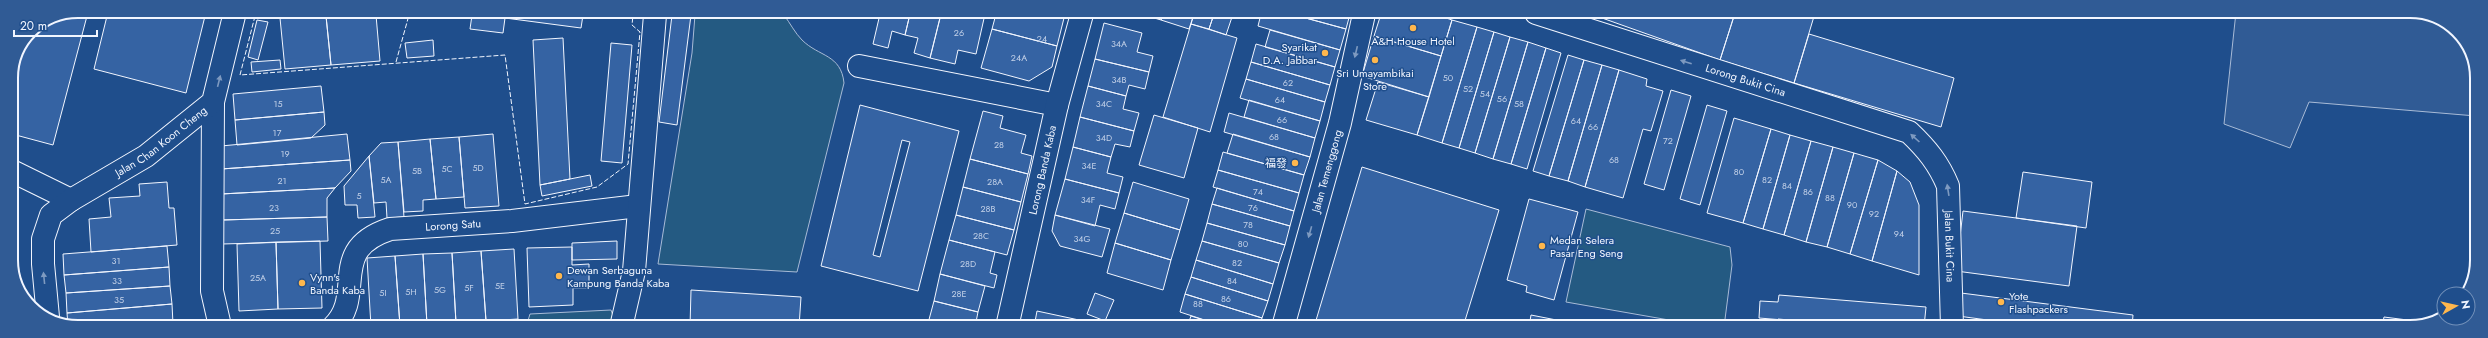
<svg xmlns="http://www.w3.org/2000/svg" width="2488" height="338" viewBox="0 0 2488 338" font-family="Jost,'Noto Sans SC',sans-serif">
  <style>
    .green { fill: #245a82; stroke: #a8bbd7 }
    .parking { fill: #305b95; stroke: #a8bbd7 }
    .building { fill: #3563a3; stroke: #f2f6ff; fill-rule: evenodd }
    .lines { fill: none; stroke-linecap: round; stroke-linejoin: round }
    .minor-casing { stroke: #f2f6ff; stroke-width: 24 }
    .tertiary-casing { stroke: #f2f6ff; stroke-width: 24 }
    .minor { stroke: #1f4e8c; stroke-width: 22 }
    .tertiary { stroke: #1f4e8c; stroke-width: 22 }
    .fence { stroke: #f2f6ff; stroke-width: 1; stroke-dasharray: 5 2; stroke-linecap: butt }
    .oneway { fill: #7e9ac0 }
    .poi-dot { fill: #ffb74d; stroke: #1f4e8c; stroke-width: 1.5 }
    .labels { text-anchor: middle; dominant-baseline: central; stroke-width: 3; stroke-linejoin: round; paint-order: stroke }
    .number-label { font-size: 9px; fill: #c3d1e8 }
    .poi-label { font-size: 11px; fill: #f2f6ff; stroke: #1f4e8c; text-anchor: start }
    .street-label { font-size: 11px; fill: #f2f6ff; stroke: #1f4e8c }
    .rim { fill: none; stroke: #f2f6ff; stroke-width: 2 }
  </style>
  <rect width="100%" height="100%" fill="#1f4e8c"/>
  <path class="green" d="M695 15H784C790 23 795 33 802 40 819 57 841 54 844 83L797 272 658 264 692 53Z
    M1586 209 1730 247 1732 265 1724 327H1709L1566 302Z
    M611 310 617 327H526L530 314Z"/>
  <path class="parking" d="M2236 12H2418L2454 28 2476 65V116L2309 102 2290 148 2224 124Z"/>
  <path class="building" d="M1432 13 1452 20 1441 56 1374 36 1381 14Z
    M1588 13H1735L1720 60Z
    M1735 13H1815L1794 83 1720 60Z
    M880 14H910L905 35 892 31 888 48 873 44Z
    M910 14H941L930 58 914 53 918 38 905 35Z
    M941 14H985L976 54 958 50 955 64 930 58Z
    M996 14H1065L1057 46 992 29Z
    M1141 14H1163L1161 20Z
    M1163 14H1194L1189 29 1161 20Z
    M1194 14H1214L1209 29 1191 24Z
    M1214 14H1233L1226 35 1209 29Z
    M1261 14H1291L1346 29 1340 50 1258 26Z
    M1291 14H1350L1346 29Z
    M376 15 380 61 331 65 326 16Z
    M472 15H583L581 28 505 18 503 33 470 29Z
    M672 15H691L677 125 659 122Z
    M53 16H87L53 145 12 134 11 78 16 52 31 31Z
    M107 16H205L186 93 94 69Z
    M326 16 331 65 285 69 280 18Z
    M257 20 268 22 258 60 248 57Z
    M1452 20 1477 27 1442 143 1417 135Z
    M1104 23 1142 33 1137 52 1153 56 1149 72 1095 59Z
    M1191 24 1237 38 1210 132 1163 117Z
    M1477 27 1494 32 1459 148 1442 143Z
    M992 29 1057 46 1052 67 1029 81 981 68Z
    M1270 30 1340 50 1335 67 1265 47Z
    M1494 32 1510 37 1475 153 1459 148Z
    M1809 34 1954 78 1941 127 1794 83Z
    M1374 36 1441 56 1429 97 1362 76Z
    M1510 37 1528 42 1493 159 1475 153Z
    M563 38 570 179 540 185 533 40Z
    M433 40 434 56 407 58 405 43Z
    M1528 42 1546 48 1511 164 1493 159Z
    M611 43 632 45 622 163 601 161Z
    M1256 44 1335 67 1330 85 1251 62Z
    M1546 48 1561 53 1527 169 1511 164Z
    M1568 55 1584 60 1549 176 1533 171Z
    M1095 59 1149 72 1145 89 1129 85 1126 96 1088 86Z
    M280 60 281 69 252 72 251 62Z
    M1584 60 1602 65 1568 181 1549 176Z
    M1251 62 1330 85 1325 102 1246 79Z
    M1602 65 1619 70 1585 187 1568 181Z
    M1619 70 1647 79 1646 86 1663 91 1651 131 1643 129 1623 198 1585 187Z
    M1246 79 1325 102 1320 121 1240 98Z
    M1378 82 1429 97 1417 135 1366 120Z
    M321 86 324 112 235 120 233 94Z
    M1088 86 1126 96 1123 109 1139 113 1134 131 1080 117Z
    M1671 90 1691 96 1664 190 1644 184Z
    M1249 100 1320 121 1315 138 1244 117Z
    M860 105 959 131 918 291 821 266ZM902 140 910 142 880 257 873 255Z
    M1707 105 1727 111 1700 205 1680 199Z
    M983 111 1003 116 1000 128 1026 135 1021 153 1032 156 1028 174 970 159Z
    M324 112 325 125 311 138 237 145 235 120Z
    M1229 113 1315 138 1310 157 1224 132Z
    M1154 115 1198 128 1184 178 1139 165Z
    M1080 117 1134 131 1130 147 1115 144 1111 157 1073 147Z
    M1734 118 1771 129 1743 223 1707 213Z
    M1771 129 1790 135 1763 229 1743 223Z
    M347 134 350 160 221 169V146Z
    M493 134 499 206 465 208 459 137Z
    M1233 134 1310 157 1304 175 1227 153Z
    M1790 135 1811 141 1784 235 1763 229Z
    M459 137 464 197 436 199 430 139Z
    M430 139 436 199 423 200V211L404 212 398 142Z
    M1811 141 1833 147 1806 242 1784 235Z
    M398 142 404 217 387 218 386 202 374 203 369 156 381 143Z
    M1073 147 1111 157 1107 173 1123 177 1119 193 1065 179Z
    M1833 147 1854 153 1827 247 1806 242Z
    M1223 152 1304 175 1299 193 1218 170Z
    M1854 153 1878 160 1850 254 1827 247Z
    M369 156 375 217 358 218 357 205H345L344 186Z
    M970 159 1028 174 1021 202 963 187Z
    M350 160 351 171 335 188 221 194V169Z
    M1878 160 1897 171 1872 261 1850 254Z
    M1362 167 1499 210 1463 327H1314Z
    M1218 170 1299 193 1294 211 1213 187Z
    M1897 171 1910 182 1919 205V275L1872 261Z
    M2023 172 2092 182 2086 228 2016 218Z
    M590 175 592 186 542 196 540 185Z
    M1065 179 1119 193 1115 209 1100 205 1095 226 1055 215Z
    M167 182 169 208H174L177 245 91 252 89 219 111 217 109 198 140 196 139 184Z
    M1133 182 1189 199 1180 230 1124 213Z
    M963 187 1021 202 1014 230 956 215Z
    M335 188 327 198V217L222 220 221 194Z
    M1217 188 1294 211 1290 226 1212 204Z
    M1529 199 1578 212 1554 300 1526 292 1527 286 1507 280Z
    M1212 204 1290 226 1285 245 1207 223Z
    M1963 211 2077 226 2069 286 1956 271Z
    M1124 213 1180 230 1171 260 1115 243Z
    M956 215 1014 230 1007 255 949 240Z
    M1055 215 1110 229 1102 257 1060 246 1052 231Z
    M327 217 328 241 222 244V220Z
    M1207 223 1285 245 1279 263 1202 241Z
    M949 240 995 252 990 273 997 275 994 288 940 274Z
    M320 241 322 308 278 309 276 242Z
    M617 241V259L572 260V243Z
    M1202 241 1279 263 1273 284 1196 260Z
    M276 242 278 309 239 311 237 244Z
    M1115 243 1171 260 1163 290 1107 273Z
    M167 246 169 267 64 275 63 254Z
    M572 247V265L589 264V288H573V305L529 307 527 248Z
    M514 249 518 319 486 321 481 251Z
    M481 251 486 321 456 323 452 253Z
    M452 253 456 323 427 325 423 254Z
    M423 254 427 325 400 326 395 256Z
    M395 256 400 326 371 327 367 258Z
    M1196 260 1273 284 1268 301 1191 277Z
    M169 267 170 286 66 293 64 275Z
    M940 274 985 286 978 312 934 301Z
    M1191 277 1268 301 1262 318 1185 294Z
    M170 286 172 304 67 313 66 293Z
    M691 290 801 297 799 327H690Z
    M1095 293 1114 300 1105 321 1087 314Z
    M1961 293 2133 315 2132 327H2039L1958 316Z
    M1185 294 1262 318 1260 327H1226L1180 312Z
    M1779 295 1926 307 1924 327H1869L1759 318 1760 301 1778 302Z
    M934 301 978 312 975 327H927Z
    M172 304 173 324 145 326H68L67 313Z
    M1037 311 1079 320 1078 327H1034Z
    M1531 315 1592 327H1529Z
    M1191 316 1226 327H1187Z
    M2384 317 2423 322 2410 327H2382Z
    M1778 319 1869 327H1778Z"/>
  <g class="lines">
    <g class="minor-casing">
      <g id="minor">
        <path id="s1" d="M1536 13 1909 132C1927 149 1939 164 1948 186L1952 327"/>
        <path d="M859 66 1057 105"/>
        <path d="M213 102 212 291 220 326"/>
        <path d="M12 171 71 200"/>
        <path id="s2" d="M48 317 43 264V239L51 215 71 200 146 156 213 102 234 16"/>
        <path id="s3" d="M333 327C367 294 326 250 390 229L512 221 638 206"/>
        <path d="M621 327 634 271 655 15"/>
        <path id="s4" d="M1007 327 1057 105 1082 14"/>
      </g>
    </g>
    <g class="tertiary-casing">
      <g id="tertiary">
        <path id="s5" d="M1283 327 1340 123 1364 14"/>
      </g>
    </g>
    <use href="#minor" class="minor"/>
    <use href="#tertiary" class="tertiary"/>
    <path class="fence" d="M255 16 240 75 505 55 525 204 597 187 628 164 640 32 632 25 633 15
      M396 62 409 15"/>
  </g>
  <defs><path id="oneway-solid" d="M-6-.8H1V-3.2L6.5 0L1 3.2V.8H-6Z"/></defs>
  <g class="oneway">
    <use href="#oneway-solid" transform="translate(1356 52) rotate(103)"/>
    <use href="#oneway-solid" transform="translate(1686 62) rotate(-162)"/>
    <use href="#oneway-solid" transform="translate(219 81) rotate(-76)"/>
    <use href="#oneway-solid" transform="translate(1915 138) rotate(-138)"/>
    <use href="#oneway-solid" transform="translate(1948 190) rotate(-99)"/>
    <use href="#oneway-solid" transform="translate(1310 232) rotate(106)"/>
    <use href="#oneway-solid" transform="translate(44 278) rotate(-96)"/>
  </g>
  <g class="poi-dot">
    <circle cx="1413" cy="28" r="4"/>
    <circle cx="1325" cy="53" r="4"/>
    <circle cx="1375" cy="60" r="4"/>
    <circle cx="1295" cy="163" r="4"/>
    <circle cx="1542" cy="246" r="4"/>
    <circle cx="559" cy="276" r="4"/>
    <circle cx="302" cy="283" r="4"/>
    <circle cx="2001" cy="302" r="4"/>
  </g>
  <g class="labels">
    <g class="number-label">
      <text x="959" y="32">26</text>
      <text x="1042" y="38">24</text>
      <text x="1119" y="43">34A</text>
      <text x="1019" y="57">24A</text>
      <text x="1448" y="77">50</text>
      <text x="1119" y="79">34B</text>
      <text x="1288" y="82">62</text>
      <text x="1468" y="88">52</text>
      <text x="1485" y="93">54</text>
      <text x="1502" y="98">56</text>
      <text x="1280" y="99">64</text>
      <text x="278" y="103">15</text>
      <text x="1104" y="103">34C</text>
      <text x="1519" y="103">58</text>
      <text x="1282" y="119">66</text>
      <text x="1576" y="120">64</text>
      <text x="1593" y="126">66</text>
      <text x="277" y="132">17</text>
      <text x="1274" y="136">68</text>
      <text x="1104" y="137">34D</text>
      <text x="1668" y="140">72</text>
      <text x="999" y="144">28</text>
      <text x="285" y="153">19</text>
      <text x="1614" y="159">68</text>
      <text x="1089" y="165">34E</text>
      <text x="478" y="167">5D</text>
      <text x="447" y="168">5C</text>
      <text x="417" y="170">5B</text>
      <text x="1739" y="171">80</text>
      <text x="386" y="179">5A</text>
      <text x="1767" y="179">82</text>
      <text x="282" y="180">21</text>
      <text x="995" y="181">28A</text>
      <text x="1787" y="185">84</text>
      <text x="1258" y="191">74</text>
      <text x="1808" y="191">86</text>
      <text x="359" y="195">5</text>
      <text x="1830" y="197">88</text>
      <text x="1088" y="199">34F</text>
      <text x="1852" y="204">90</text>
      <text x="274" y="207">23</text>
      <text x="1253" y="207">76</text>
      <text x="988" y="208">28B</text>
      <text x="1874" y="213">92</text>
      <text x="1248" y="224">78</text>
      <text x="275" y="230">25</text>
      <text x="1899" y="233">94</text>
      <text x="981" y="235">28C</text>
      <text x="1082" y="238">34G</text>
      <text x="1243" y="243">80</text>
      <text x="116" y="260">31</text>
      <text x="1237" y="262">82</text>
      <text x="968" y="263">28D</text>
      <text x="258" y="277">25A</text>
      <text x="117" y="280">33</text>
      <text x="1232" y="280">84</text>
      <text x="500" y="285">5E</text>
      <text x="469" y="287">5F</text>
      <text x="440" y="289">5G</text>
      <text x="411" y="291">5H</text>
      <text x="383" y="292">5I</text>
      <text x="959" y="293">28E</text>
      <text x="1226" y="298">86</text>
      <text x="119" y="299">35</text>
      <text x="1198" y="303">88</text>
    </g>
    <g class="poi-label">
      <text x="1413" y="41" text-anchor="middle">A&amp;H House Hotel</text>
      <text x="1317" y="47" text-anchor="end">Syarikat<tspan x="1317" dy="13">D.A. Jabbar</tspan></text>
      <text x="1375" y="73" text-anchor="middle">Sri Umayambikai<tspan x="1375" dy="13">Store</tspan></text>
      <text x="1287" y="163" text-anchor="end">福發</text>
      <text x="1550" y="240">Medan Selera<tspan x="1550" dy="13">Pasar Eng Seng</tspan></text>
      <text x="567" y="270">Dewan Serbaguna<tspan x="567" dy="13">Kampung Banda Kaba</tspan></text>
      <text x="310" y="277">Vynn's<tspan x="310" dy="13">Banda Kaba</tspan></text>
      <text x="2009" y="296">Yote<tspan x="2009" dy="13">Flashpackers</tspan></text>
    </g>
    <g class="street-label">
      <text stroke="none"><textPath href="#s1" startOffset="220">Lorong Bukit Cina</textPath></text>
      <text stroke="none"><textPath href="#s2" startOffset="236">Jalan Chan Koon Cheng</textPath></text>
      <text stroke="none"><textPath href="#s4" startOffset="161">Lorong Banda Kaba</textPath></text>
      <text stroke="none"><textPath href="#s5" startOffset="162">Jalan Temenggong</textPath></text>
      <text stroke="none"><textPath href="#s3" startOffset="185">Lorong Satu</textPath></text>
      <text stroke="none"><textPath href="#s1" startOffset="519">Jalan Bukit Cina</textPath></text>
    </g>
  </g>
  <path d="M0 0H2488V338H0ZM78 18H2410A60 60 0 0 1 2470 78V260A60 60 0 0 1 2410 320H78A60 60 0 0 1 18 260V78A60 60 0 0 1 78 18Z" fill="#305b95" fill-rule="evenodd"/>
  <path class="rim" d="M78 18H2410A60 60 0 0 1 2470 78V260A60 60 0 0 1 2410 320H78A60 60 0 0 1 18 260V78A60 60 0 0 1 78 18Z"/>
  <g transform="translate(2456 306) rotate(82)"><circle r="19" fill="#1f4e8c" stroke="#7391ba"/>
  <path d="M0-3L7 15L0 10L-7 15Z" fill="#ffb74d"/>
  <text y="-6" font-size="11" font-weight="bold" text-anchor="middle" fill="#f2f6ff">N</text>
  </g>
  <path d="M14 30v6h83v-6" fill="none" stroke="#f2f6ff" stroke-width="2"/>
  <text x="20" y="30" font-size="12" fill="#f2f6ff" stroke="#1f4e8c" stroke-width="3" paint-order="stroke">20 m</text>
</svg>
